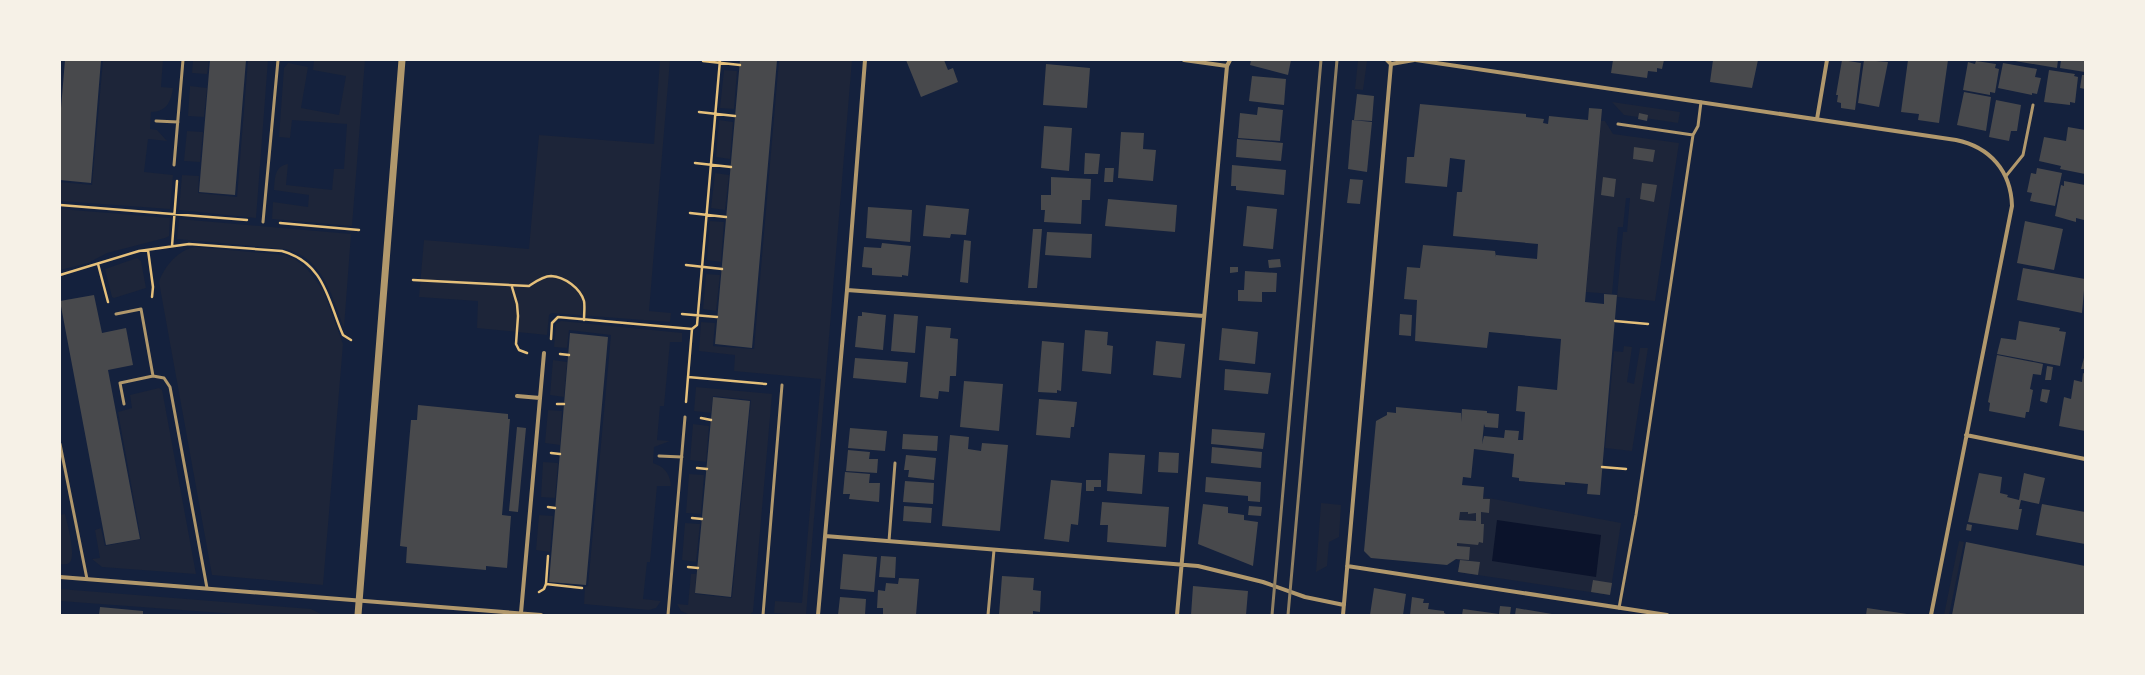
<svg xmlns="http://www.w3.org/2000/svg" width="2145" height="675" viewBox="0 0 2145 675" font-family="Manrope,sans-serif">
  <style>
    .green { fill: #1d2539 }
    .water { fill: #0b132b }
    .building { fill: #48494c; fill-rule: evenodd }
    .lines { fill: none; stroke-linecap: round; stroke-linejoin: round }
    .path { stroke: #e5c07b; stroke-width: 2.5 }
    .service { stroke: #b1986c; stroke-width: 3 }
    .minor { stroke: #b1986c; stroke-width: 4 }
    .tertiary { stroke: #b1986c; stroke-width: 7 }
    .rail { stroke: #918062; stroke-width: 3 }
  </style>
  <rect width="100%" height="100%" fill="#14213d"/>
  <path class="green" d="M103 60H163L161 87 173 88C171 101 167 112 151 112L150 129 157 130 167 141 148 139 144 172 173 175 170 209 60 201V182L92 185Z
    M193 60H209L207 74 192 73Z
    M248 60H268L256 218 179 210 182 175 199 176 198 193 237 197Z
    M314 60H365L352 226 272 219 273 202 308 207 309 195 274 190C275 179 274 166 288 164L286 185 332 190 334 169H344L347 124 292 120 290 138 279 137 284 68 288 63 308 67 301 108 339 115 346 76 313 70Z
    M660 60H670L649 311 671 313 670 322 552 313 549 315 547 335 477 328 478 301 419 297 424 240 529 249 539 135 654 144Z
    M779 60H852L806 615 774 613 775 601 802 603 821 379 734 371 735 355 699 351 701 322 715 323 713 346 754 349Z
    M1358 60 1367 61 1363 90 1355 89Z
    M724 70 737 71 734 109 720 108Z
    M190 86 207 88 204 117 188 116Z
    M1612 102 1680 112 1678 123 1624 115Z
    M719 120 733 122 730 159 716 157Z
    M1601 121H1605L1613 134 1679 143 1655 301 1617 297 1623 232H1627L1630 198H1626L1623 227H1618L1612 294 1586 292Z
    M187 131 203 132 200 162 184 161Z
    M715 173 729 175 725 210 711 208Z
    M60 209 170 218 169 236 165 238 107 253 88 263 60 270Z
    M179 219 351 234 344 328C332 297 324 258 285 249L177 239Z
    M710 221 724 222 721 262 707 260Z
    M196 247 284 255 295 259 308 270 323 290 343 344 323 585 212 575 159 282C164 266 179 249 196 247Z
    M137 258 141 261 146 288 114 298 112 297 105 269Z
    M706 274 720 275 716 311 703 309Z
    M561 321 682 333V342H670L664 406H660L657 440 670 441 654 447 653 463C665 467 670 474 671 486H657L650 562H647L643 599 661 601 656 608 649 610 584 604 585 587 588 586 611 335 569 330 567 348 554 347 556 324Z
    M1624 346 1632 347 1627 382 1634 384 1640 348H1648L1632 451 1605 448 1614 351 1623 352Z
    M553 360 567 362 564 397 550 395Z
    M696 387 772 394 753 612 749 615 688 614 681 611 677 604 688 605 691 574H696L695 594 732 598 751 400 713 396 711 413 694 411Z
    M159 388 162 390 163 395 196 574 102 567 92 559 100 558 95 530 101 528 105 546 141 539 118 412 132 408 130 395Z
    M548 410 562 411 560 445 545 443Z
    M693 424 709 426 706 462 690 460Z
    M543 462 558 463 555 498 541 497Z
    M689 474 704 475 701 514 686 513Z
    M1483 497 1621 523 1610 595 1458 572 1460 560 1451 559 1455 511Z
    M1321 503 1341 505 1339 537 1329 542 1327 566 1316 572Z
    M65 514C67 523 77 557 69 563 67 565 63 564 60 564V515Z
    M539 515 553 516 550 552 536 550Z
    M685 523 700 524 696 562 682 560Z
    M1959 541 1964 542 1949 615H1944Z
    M60 589 311 609 323 615H249L60 601Z"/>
  <path class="water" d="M1497 520 1601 535 1596 577 1492 561Z"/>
  <path class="building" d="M65 60H101L91 183 60 180V120Z
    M210 60H246L235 195 199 192Z
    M740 60H777L752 348 715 344Z
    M906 60H944L948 70 953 68 958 82 921 97Z
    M1251 60H1291L1288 75 1250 65Z
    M1613 60H1664L1662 69 1657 68V72L1648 71 1647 78 1611 73Z
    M1713 60H1758L1752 88 1710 82Z
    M1842 60 1861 63 1855 110 1841 108V103L1837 102 1838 95H1836Z
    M1864 60 1888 62 1879 107 1858 103Z
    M1908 60H1948L1939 123 1918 120 1919 114 1901 112Z
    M2009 60H2058L2057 68Z
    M2061 60H2085V72L2060 68Z
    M1976 61 1996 64 1995 68 1999 69 1995 93 1990 92V95L1963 90 1968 62 1975 64Z
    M2003 63 2037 69 2035 77 2041 78 2037 94 2032 93V95L1998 88Z
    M1046 64 1090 68 1087 108 1043 105Z
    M2049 70 2075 74 2074 76 2078 77 2075 103 2070 102V105L2044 102Z
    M2082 75H2085V89L2080 88Z
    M1252 76 1286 79 1284 105 1249 101Z
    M1964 92 1991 97 1986 131 1957 125Z
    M1357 94 1374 96 1372 121 1354 120Z
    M1996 100 2021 105 2017 131H2011L2009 141 1989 137Z
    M1420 104 1526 114V117L1544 119 1543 123 1548 124 1549 116 1588 120 1589 108 1602 109 1585 302 1604 304V294L1617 295 1600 495 1587 494 1588 484 1565 482V485L1519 481V478L1512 477 1514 454 1474 449 1471 478 1463 477 1462 485 1484 487 1483 499H1490L1489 513 1481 512V524H1484L1483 543 1479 542 1478 545 1457 543V546L1470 547 1469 560 1456 559 1447 565 1371 558 1364 551 1376 421 1387 415V412L1396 413V407L1461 413V422L1462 409 1487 411V413L1499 414 1498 428 1485 427 1484 424 1482 444 1484 436 1504 438 1505 430 1519 431 1518 440H1523L1525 412 1516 411 1518 386 1557 390 1561 339 1489 332 1487 348 1415 341 1417 300 1404 299 1407 267 1420 268 1423 245 1495 251 1496 257V255L1537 259 1538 244 1453 236 1457 192H1462L1465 160 1450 158 1447 187 1405 183 1407 157H1414ZM1460 512H1468V514L1476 513V521L1459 520Z
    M1258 107 1283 110 1280 141 1238 138 1240 113 1257 115Z
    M1639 113 1648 115 1647 121 1638 119Z
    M1352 120 1372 122 1367 172 1348 169Z
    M1044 126 1072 128 1069 171 1041 168Z
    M2068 127 2085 130V174L2060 169 2061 166 2039 161 2044 137 2066 141Z
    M1121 132 1144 133 1143 149 1156 150 1153 181 1118 178Z
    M1237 139 1283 143 1281 161 1236 157Z
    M1634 147 1655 150 1653 162 1633 159Z
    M1085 153 1100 154 1098 174H1084Z
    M1232 165 1286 170 1284 195 1236 190V186H1231Z
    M1105 168H1114L1113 182H1104Z
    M2037 168 2062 173 2055 206 2030 201 2032 193 2027 192 2031 173 2036 174Z
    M1051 177 1091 179 1090 200H1082L1081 224 1044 222 1045 210H1041V195H1051Z
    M1603 177 1616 179 1614 197 1601 195Z
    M1350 179 1363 180 1360 204 1347 203Z
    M2064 181 2085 185 2084 220 2076 218V222L2055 216 2061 185 2064 186Z
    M1642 183 1657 185 1654 202 1640 199Z
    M1108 199 1177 205 1175 232 1105 226Z
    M926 205 969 209 966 235 951 234 950 238 923 236Z
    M1247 206 1277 209 1273 249 1243 246Z
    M868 207 912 210 910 242 866 238Z
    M2025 221 2063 229 2054 270 2017 263Z
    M1033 229H1042L1037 288H1028Z
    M1047 232 1092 234 1091 258 1045 255Z
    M964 240 971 241 968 283 960 282Z
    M882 243 911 246 908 276 902 275V277L872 275V268L862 267 864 247 881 248Z
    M1280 259 1281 267 1269 268 1268 260Z
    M1230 267H1238V272L1230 273Z
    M2023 268 2085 279 2082 313 2017 300Z
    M1245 271 1277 273 1276 292H1262V302L1238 301V290H1244Z
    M94 295 102 333 126 328 133 365 108 370 140 539 106 545 60 301Z
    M862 312 886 315 883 350 855 347 858 316H862Z
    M894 314 918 316 915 353 891 351Z
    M1400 314 1412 315 1411 336 1399 335Z
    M2019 321 2060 328 2059 331 2066 332 2060 366 1997 354 2001 338 2016 340Z
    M926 326 951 328 950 338 958 339 956 376H950L949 392 939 391 938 399 920 397Z
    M1222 328 1258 332 1255 364 1219 360Z
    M1085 330 1108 332 1107 345 1113 346 1111 374 1082 371Z
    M570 333 608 337 586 585 549 582Z
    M1042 341 1064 343 1061 391 1057 390V393L1038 392Z
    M1156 341 1185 344 1181 378 1153 375Z
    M2085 354V369H2081Z
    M1997 355 2043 364 2041 375 2033 374 2030 389 2033 390 2029 412H2026L2025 418 1989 411 1990 403 1988 402Z
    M855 358 908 362 906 383 853 378Z
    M2047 366 2053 367 2051 380H2045Z
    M1225 369 1271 373 1268 394 1224 390Z
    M2083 373 2085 374V431L2059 426 2064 397 2071 399 2074 380 2082 382Z
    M964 381 1003 384 999 431 960 427Z
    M2042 389 2050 390 2047 403 2040 401Z
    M713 397 750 401 731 597 695 593Z
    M1039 399 1077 402 1074 427H1071L1070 438 1036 435Z
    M418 405 508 414V419H510L502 515 511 516 507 568 486 566V570L406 563 407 547 400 546 411 420H417Z
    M517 427 526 428 518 512 509 511Z
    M850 428 887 431 885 451 848 448Z
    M1212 429 1265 433 1263 449 1211 444Z
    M903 434 938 436 937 451 902 449Z
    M950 435 969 437 968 449 981 451 982 443 1008 445 1000 531 942 526Z
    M1212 447 1262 452 1261 468 1211 463Z
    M848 450 870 452 869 459H878L877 473 846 471Z
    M1159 452 1179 453 1178 473 1158 472Z
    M1109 453 1145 455 1142 494 1107 491Z
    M906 455 936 458 934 480 908 477 909 470H904Z
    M845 472 870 474 869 483H880L879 502 849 499 850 494H843Z
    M1979 473 2002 477 2000 493 2008 495 2007 497 2019 500 2024 473 2045 478 2039 504 2021 500 2019 509H2022L2018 530 1968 522Z
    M1206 477 1261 482 1260 502 1248 501V496L1205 492Z
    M1051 480 1082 483 1078 525 1071 524 1069 542 1044 539Z
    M1086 480H1101V487H1094V491H1086Z
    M905 481 934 483 933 504 903 502Z
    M1102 502 1169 507 1166 547 1107 542 1108 525H1100Z
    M1203 504 1228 507V513L1244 515V520L1258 522 1253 566 1198 544Z
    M2042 504 2085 512V544L2036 535Z
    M904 506 932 508 931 523 903 521Z
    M1249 506 1262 507 1261 516 1248 515Z
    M1967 524 1972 525 1971 531 1966 530Z
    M1966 542 2085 566V615H1952Z
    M843 554 877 557 874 592 840 589Z
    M881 556 896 557 895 578 879 577Z
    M1460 560 1480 562 1478 575 1458 572Z
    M1002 576 1034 578 1033 590 1041 591 1040 612 1033 611V615H999Z
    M899 578 919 579 916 615H883V608H877L878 590 885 591 886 583 898 584Z
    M1593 580 1612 583 1610 595 1591 592Z
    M1193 586 1248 591 1246 615H1191Z
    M1374 588 1406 594 1403 615H1370Z
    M840 597 866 599 865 615H838Z
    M1412 597 1424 599 1423 603H1429L1428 609 1444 611V613L1448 615H1410Z
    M1500 606 1511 607 1510 615H1462L1463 609 1499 614Z
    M100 607 143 611V615H99Z
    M1516 608 1552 614V615H1515Z
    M1867 608 1907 614V615H1866Z"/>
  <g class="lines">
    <path class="path" d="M703 61 740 65
      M699 112 735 116
      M695 163 731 167
      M60 205 247 220
      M690 213 726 217
      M280 223 359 230
      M172 246 177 181
      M148 250 153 287 152 297
      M98 264 108 302
      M686 265 722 269
      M60 275 139 251 189 244 282 251C325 263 328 301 343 335L351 340
      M413 280 529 286C535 282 543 276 551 276 565 277 580 288 584 301 585 306 584 314 584 320
      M512 287 517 304 518 316 516 344 519 350 527 353
      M682 314 717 317
      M1615 321 1648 324
      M692 329 697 325 720 60
      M551 339 552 323 558 317 692 329 688 377
      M560 354 569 355
      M686 402 688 377 766 384
      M557 404H564
      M701 418 711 420
      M551 453 560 454
      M1602 467 1626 469
      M697 468 707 469
      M548 507 555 508
      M692 518 702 519
      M688 567 698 568
      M546 584 548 556
      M539 592 544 589 546 584 582 588"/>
    <path class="service" d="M156 121 178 122
      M1618 124 1693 135
      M174 165 183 60
      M2006 176 2023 155 2033 105
      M263 222 278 60
      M116 314 141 309 153 376
      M124 404 120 383 153 376 164 378 170 387 207 588
      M60 444 87 579
      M659 456 682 457
      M889 541 895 463
      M1619 608 1636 515 1693 135 1698 126 1701 102
      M668 615 685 417
      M763 615 782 385
      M988 615 994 550"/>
    <path class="minor" d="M1184 60 1227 66
      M1416 60 1956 140C1990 147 2011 171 2012 206L1931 615
      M1391 64 1414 60
      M1817 119 1827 60
      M847 290 1204 316
      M517 396 540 398
      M1966 435 2085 459
      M825 536 1198 566 1263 582 1305 597 1344 605
      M1347 566 1667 615
      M60 577 541 615
      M521 613 544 353
      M818 615 847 290 865 60
      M1177 615 1227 66 1230 60
      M1343 615 1391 64 1387 60"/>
    <path class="tertiary" d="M358 615 402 60"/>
    <path class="rail" d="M1272 615 1321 60
      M1288 615 1337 60"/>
  </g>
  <rect width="2145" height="675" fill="none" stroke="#f6f1e7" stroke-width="122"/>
</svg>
